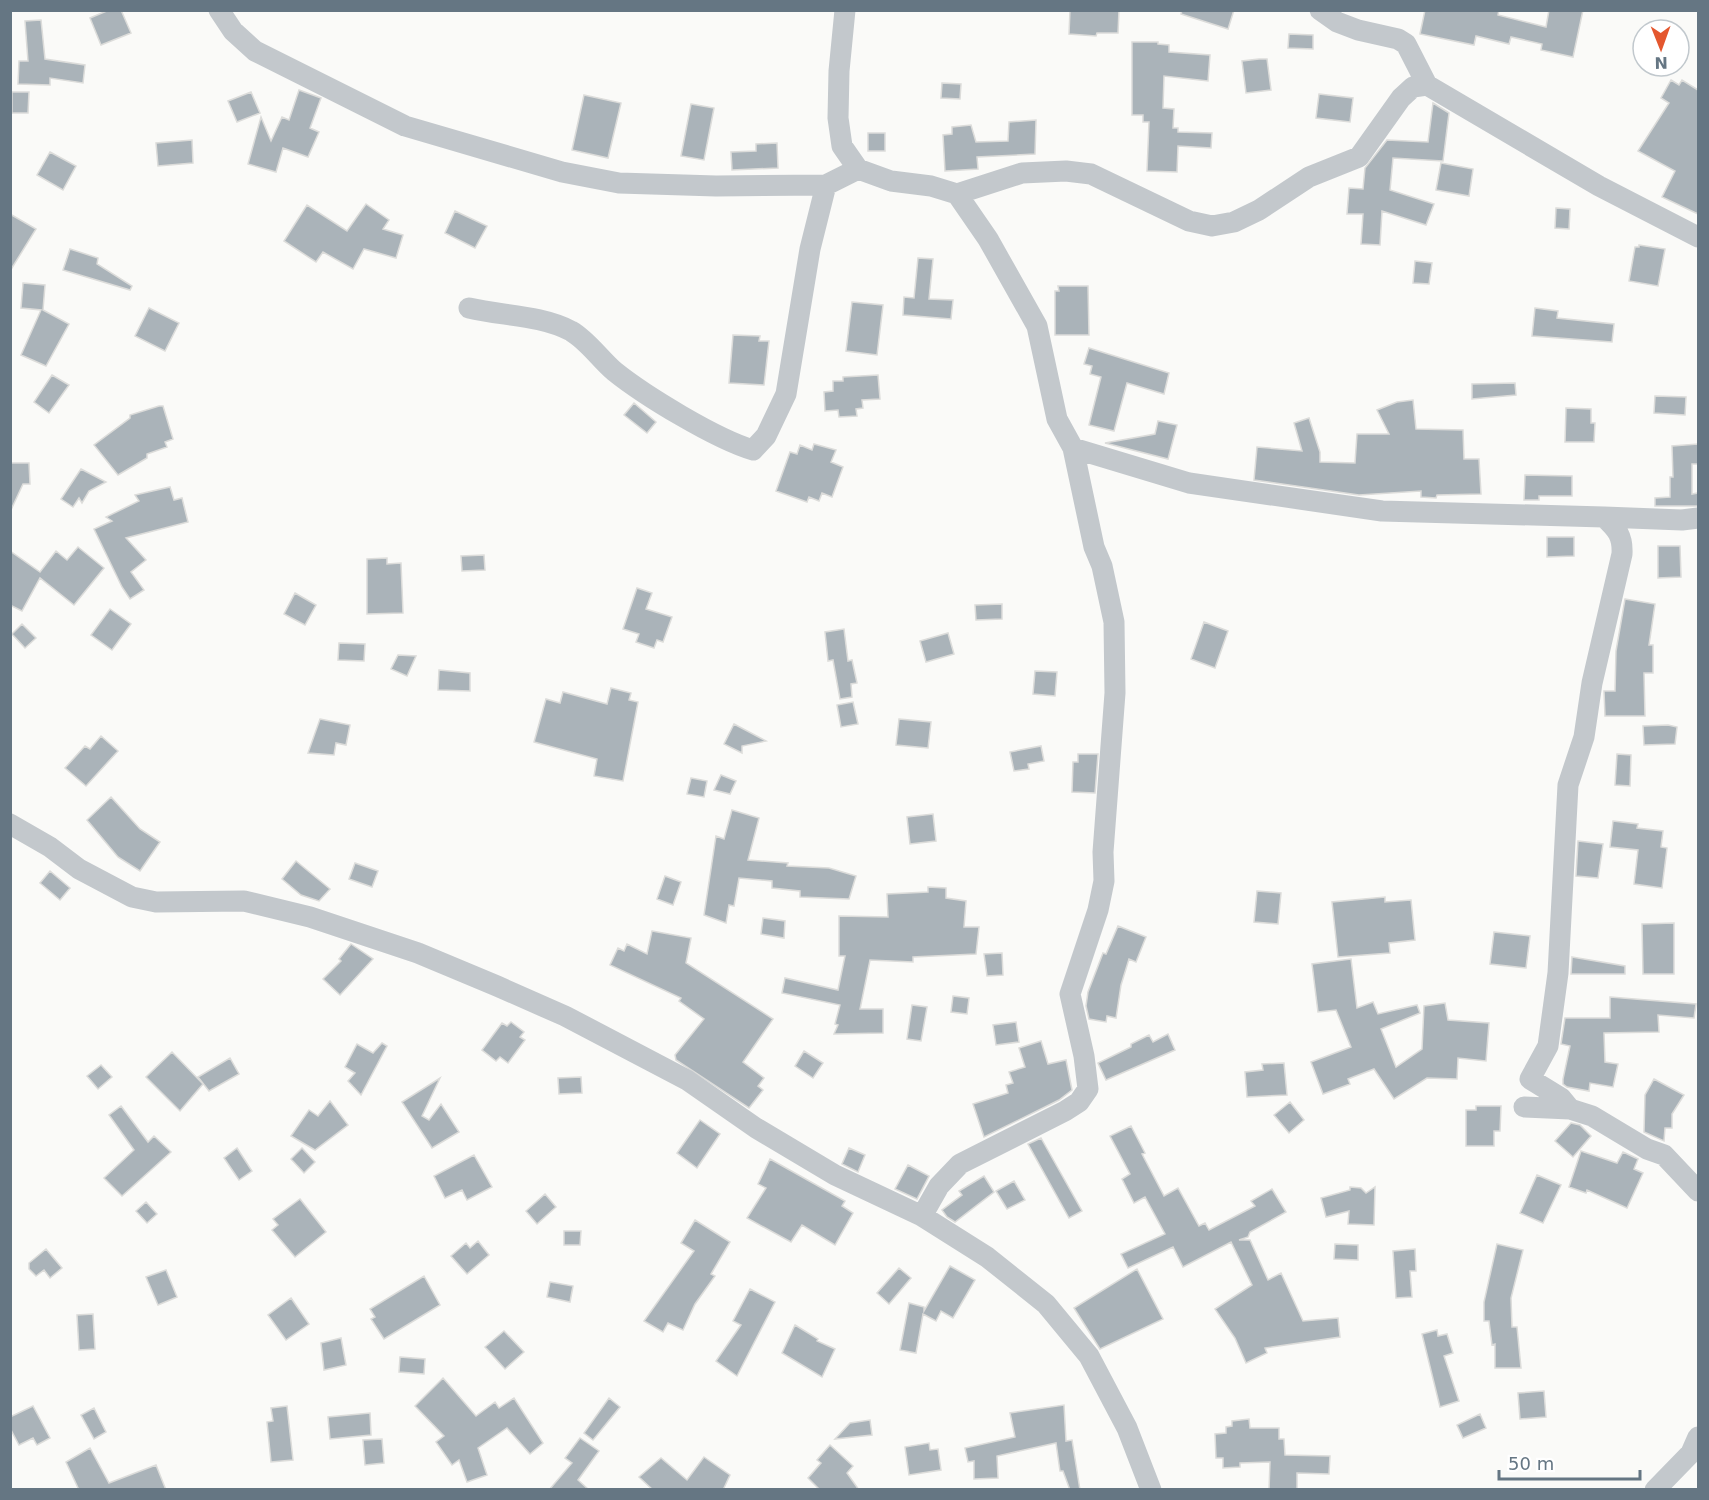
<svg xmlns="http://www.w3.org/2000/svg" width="1709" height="1500" viewBox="0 0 1709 1500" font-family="'DejaVu Sans',sans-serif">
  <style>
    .building { fill: #aab3b9; stroke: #dcdcda; stroke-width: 1.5 }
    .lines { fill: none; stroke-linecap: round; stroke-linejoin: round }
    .street { stroke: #c3c8cc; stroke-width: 21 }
  </style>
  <rect width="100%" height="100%" fill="#fafaf8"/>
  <path class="building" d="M109 10H121L131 33 101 45 90 18Z
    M1070 10H1119L1118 33H1097L1096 36 1069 34Z
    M1182 10H1234L1228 29 1181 14Z
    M1425 10H1499L1498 15 1546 27 1549 10H1583L1573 57 1541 50 1542 44 1511 37 1509 44 1476 36 1474 45 1420 34Z
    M41 20 45 59 85 65 83 83 50 78V85L18 84 19 61H28L25 21Z
    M1289 34 1313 35V49L1288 48Z
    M1132 42H1158V44L1169 45V52L1210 55 1208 81 1164 76 1163 108 1174 109 1173 128H1178V132L1212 133 1211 148 1178 146 1177 172 1147 171 1149 122H1143V115H1132Z
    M1259 59H1267L1271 90 1246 93 1242 61Z
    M1671 80 1679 85 1682 80 1698 90V214L1662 197 1675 171 1638 151 1669 103 1661 98Z
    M942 83 961 84 960 99 941 98Z
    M299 90 321 98 310 128 319 132 308 157 283 148 276 172 248 164 261 117 271 141 282 117 289 120Z
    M12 92H29L28 113H12Z
    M251 92 260 113 237 122 228 101Z
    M1319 94 1353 98 1350 122 1316 118Z
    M584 95 621 103 608 158 572 150Z
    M1433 103 1449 113 1443 161 1393 158 1390 190 1434 204 1426 225 1382 211 1380 245 1361 244 1363 214H1347L1349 188 1363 189 1365 168 1387 140 1428 142Z
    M691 104 714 108 704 160 681 156Z
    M1036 120 1035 154 977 157 978 169 945 171 943 135 952 134V127L971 125 976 142 1008 141 1009 122Z
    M868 133H885V151H868Z
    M192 140 193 163 158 166 156 143Z
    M777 143 778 168 732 170 731 152 756 151V144Z
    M50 152 76 166 63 190 37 175Z
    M1441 163 1473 169 1469 196 1436 190Z
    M366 204 389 220 383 229 403 235 396 258 364 249 353 269 323 252 316 262 284 241 307 205 347 231Z
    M1556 208 1570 209 1569 229 1555 228Z
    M455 211 487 226 475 248 445 233Z
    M10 214 36 229 10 271Z
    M1639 245 1665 249 1658 286 1629 281 1635 247H1639Z
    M70 249 98 258 97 264 132 286 130 290 63 270Z
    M918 258 933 259 929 299 953 300 951 319 903 315 904 297 914 298Z
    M1415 261 1432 263 1429 284 1413 283Z
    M23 283 45 285 43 310 69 324 46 366 21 355 41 310 21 308Z
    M1058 286H1088L1089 335H1055V291H1059Z
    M852 302 883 305 877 355 846 351Z
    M149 308 179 323 165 351 135 336Z
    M1535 308 1558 311 1557 318 1614 324 1612 342 1532 336Z
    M733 335 760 336 759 341H769L764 385 729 383Z
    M1089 348 1169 373 1164 394 1127 383 1114 431 1089 425 1101 377 1090 374 1092 366 1084 364Z
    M52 375 69 385 49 413 34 402Z
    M878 375 880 399 862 400 863 408 856 409 857 416 839 417 838 410 825 411 824 392 833 391V381H843V377Z
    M1515 383 1516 395 1472 399V384Z
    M1655 396 1686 397 1685 415 1654 413Z
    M1413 400 1416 429 1463 430 1464 459H1479L1481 494 1437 495 1436 498 1421 497V491L1359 495 1254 480 1257 447 1302 451 1294 423 1309 418 1320 452V462L1355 463 1357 434H1389L1377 410 1397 402Z
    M634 403 656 422 647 433 624 415Z
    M159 406H163L173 439 165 442 167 447 147 454V458L118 475 94 445 130 418V415Z
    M1566 408 1591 409V423H1595L1594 442H1565Z
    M1158 421 1177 425 1168 459 1105 443 1155 434Z
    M814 444 836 450 831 462 843 467 832 497 822 493 819 501 809 497 807 502 776 491 790 452 797 454 800 445 812 450Z
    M1698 444V464H1692V494L1698 493V506H1655V498L1670 497V477H1673L1672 446Z
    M10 463H29L30 484H23L10 512Z
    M81 469 106 482 89 491 82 503 79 498 73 507 61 499Z
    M1525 475 1572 476V496H1539V500H1524Z
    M170 487 174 500 182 498 188 522 126 538 146 560 131 572 144 590 130 599 122 587 94 529 112 521 106 517 139 501 135 495Z
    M1547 537H1574V556L1547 557Z
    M1658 546H1680L1681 577 1658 578Z
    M78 547 104 568 74 605 40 578 22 611 10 605V551L40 572 56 551 67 560Z
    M484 555 485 570 462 571 461 556Z
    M387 558V564L401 563 403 613 367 614V559Z
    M637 588 652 593 646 609 672 617 663 642 657 640 654 648 636 642 639 634 623 629Z
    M295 593 316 605 305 625 284 614Z
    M1625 599 1655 604 1649 645H1653V673H1644L1645 716H1605L1604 691H1615L1616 651Z
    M1002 604V619L976 620 975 605Z
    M110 609 131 624 112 650 91 635Z
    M1204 622 1228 631 1215 668 1191 659Z
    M22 624 36 638 25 648 12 634Z
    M844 629 848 661 852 660 857 683 851 684 852 697 840 699 833 660 828 661 825 632Z
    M948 633 954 654 926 662 920 641Z
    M339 643 365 644 364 661 338 660Z
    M398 655 416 656 407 676 391 669Z
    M439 670 470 673V691L438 690Z
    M1035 671 1057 672 1055 696 1033 694Z
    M611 688 631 693 629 700 638 702 623 781 594 776 597 759 534 742 546 699 560 703 563 692 607 704Z
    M853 702 858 724 841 727 837 705Z
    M320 719 350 725 346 745 336 743 334 755 308 753Z
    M899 719 931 722 928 748 896 745Z
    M734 724 766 741 742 746V753L724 744Z
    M1668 725 1677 727 1675 744 1644 745 1643 726Z
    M101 736 118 751 86 786 65 768 85 746 90 749Z
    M1041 746 1044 761 1028 764 1029 769 1014 771 1010 752Z
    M1078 754H1098L1095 793 1072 792 1073 762H1078Z
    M1617 754 1631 755 1630 786 1615 785Z
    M721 775 736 781 730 794 714 790Z
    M691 778 707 781 704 797 687 794Z
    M111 797 140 829 160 842 140 871 118 857 87 820Z
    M732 810 759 818 748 860 788 863 787 866 829 868 856 876 849 899 800 897V891L772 888V881L739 878 734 906 729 905 726 923 704 915 716 836 724 839Z
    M933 814 936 841 910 844 907 817Z
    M1613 821 1638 824 1637 828 1663 831 1661 847 1667 848 1662 888 1634 884 1638 850 1610 847Z
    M1578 841 1603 844 1598 878 1576 876Z
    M296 861 330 889 319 901 301 895 282 879Z
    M355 863 378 871 372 887 349 879Z
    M50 871 70 888 60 900 40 883Z
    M665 876 681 882 673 905 657 899Z
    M928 887 946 888V898L966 901 964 927H979L976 954 913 957V962L870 960 860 1009H883V1033L834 1034 838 1025 835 1024 840 1005 782 993 785 978 838 990 845 956H839V916L888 917 887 894 928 892Z
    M1257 891 1281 893 1278 924 1254 922Z
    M1385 897V902L1411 900 1415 940 1389 943 1390 953 1338 957 1332 902Z
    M763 918 785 921 784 938 761 934Z
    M1674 923V974H1643L1642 924Z
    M1118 926 1146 937 1136 962 1129 959 1121 985 1116 1018 1107 1016 1106 1022 1089 1019 1086 1006 1088 992 1103 953 1106 954Z
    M652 931 691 938 686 963 773 1019 743 1062 764 1078 758 1086 763 1090 749 1108 676 1060 675 1055 704 1019 679 1001 681 998 610 965 618 948 624 951 627 944 647 954Z
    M1494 932 1530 936 1526 968 1490 964Z
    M351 944 373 959 340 995 323 979 341 961 339 959Z
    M1002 953 1003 975 987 976 984 954Z
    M1572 957 1625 966V974H1571Z
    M1351 959 1357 1008 1373 1002 1378 1014 1417 1005 1420 1013 1381 1029 1396 1067 1422 1049 1424 1006 1445 1003 1448 1020 1489 1023 1486 1061 1458 1058 1457 1079 1427 1078 1394 1099 1374 1069 1348 1079 1350 1084 1323 1094 1311 1062 1351 1047 1336 1010 1318 1012 1312 964Z
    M953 996 969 998 967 1014 951 1012Z
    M1610 997 1696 1004 1694 1018 1658 1015 1659 1032 1604 1033 1605 1062 1618 1064 1613 1087 1590 1083 1589 1091 1567 1087 1563 1084V1079L1570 1046 1561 1044 1565 1018H1610Z
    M912 1005 927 1007 921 1041 907 1039Z
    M511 1022 524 1032 520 1037 525 1040 508 1063 500 1057 496 1061 482 1050 502 1023 507 1026Z
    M1016 1022 1019 1042 996 1045 993 1025Z
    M1168 1034 1175 1050 1106 1080 1098 1063 1131 1047V1044L1149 1035 1153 1042Z
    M1041 1041 1048 1064 1066 1060 1072 1090 1059 1100 984 1137 973 1104 1008 1093 1006 1085 1013 1083 1009 1072 1025 1067 1019 1048Z
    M382 1043 387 1046 361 1095 348 1081 355 1073 345 1067 357 1044 373 1053Z
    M804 1051 823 1063 813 1078 795 1066Z
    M172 1052 203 1084 180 1111 146 1077Z
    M230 1058 239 1074 209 1091 198 1077Z
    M1284 1063 1287 1095 1247 1097 1245 1072 1263 1070 1262 1064Z
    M101 1065 112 1077 98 1089 87 1076Z
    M581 1077 582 1093 559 1094 558 1078Z
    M440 1078 422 1116 429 1120 441 1104 459 1132 432 1148 402 1102Z
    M1654 1079 1684 1095 1672 1114V1128H1665L1664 1141 1644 1132 1645 1095Z
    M330 1101 348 1125 315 1150 291 1136 309 1110 318 1116Z
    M1290 1102 1304 1120 1289 1133 1274 1115Z
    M121 1106 148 1142 154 1136 171 1152 122 1196 104 1178 134 1150 109 1115Z
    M1476 1106H1501L1500 1131H1494V1146H1466V1110H1476Z
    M700 1120 720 1134 697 1168 677 1153Z
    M1571 1123 1580 1125 1591 1136 1573 1157 1555 1141Z
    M1131 1126 1145 1153 1142 1154 1164 1196 1178 1188 1199 1226 1205 1223 1209 1230 1255 1206 1251 1201 1272 1189 1286 1212 1250 1232 1248 1237 1239 1240H1250L1268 1280 1281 1273 1303 1321 1338 1318 1340 1337 1265 1348 1267 1353 1246 1363 1235 1338 1215 1309 1252 1285 1231 1242 1183 1267 1173 1247 1128 1268 1121 1254 1165 1234 1145 1197 1134 1203 1122 1179 1130 1174 1110 1136Z
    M1041 1138 1082 1211 1069 1218 1028 1144Z
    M237 1148 252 1171 239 1180 224 1158Z
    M302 1148 315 1162 304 1173 291 1159Z
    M849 1148 865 1155 858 1172 842 1164Z
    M1581 1151 1617 1163 1623 1152 1638 1159 1634 1169 1643 1173 1627 1208 1587 1190 1586 1193 1569 1187Z
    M474 1155 492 1187 467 1200 462 1190 445 1198 434 1176Z
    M770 1159 845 1201 842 1206 853 1213 835 1245 802 1225 791 1242 747 1218 766 1188 758 1184Z
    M908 1165 929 1176 917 1199 895 1189Z
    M1537 1175 1561 1185 1543 1223 1520 1213Z
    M984 1176 994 1192 955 1222 947 1217 942 1210 962 1195 959 1191Z
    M1014 1181 1025 1200 1007 1209 996 1191Z
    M1350 1187 1361 1188 1366 1193 1375 1187 1374 1225 1348 1224 1349 1211 1326 1217 1321 1198 1350 1190Z
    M545 1194 556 1207 537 1224 526 1211Z
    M300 1199 326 1232 295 1257 272 1230 278 1225 273 1219Z
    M146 1202 157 1214 147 1223 136 1211Z
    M695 1220 730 1242 711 1274 715 1276 695 1304 683 1330 668 1323 663 1332 644 1321 694 1251 681 1243Z
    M564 1231H581L580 1245H564Z
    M478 1241 489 1255 467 1274 451 1256 466 1243 470 1248Z
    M1335 1244 1358 1245V1260L1334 1259Z
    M1497 1244 1523 1250 1511 1298 1512 1327H1517L1521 1368H1495V1344L1492 1345 1489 1321H1484V1302Z
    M46 1249 62 1268 50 1278 44 1270 36 1276 29 1269V1263Z
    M1415 1249 1416 1271H1410L1412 1297 1396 1298 1393 1251Z
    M950 1266 975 1280 953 1318 941 1311 936 1321 923 1314 916 1353 900 1350 909 1303 924 1307V1311Z
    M899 1268 911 1278 889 1304 877 1293Z
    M1137 1269 1163 1319 1100 1349 1074 1308Z
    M166 1270 177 1297 158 1305 146 1277Z
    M424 1276 440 1305 384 1339 371 1319 375 1317 370 1309Z
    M550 1282 573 1286 570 1302 547 1297Z
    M750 1289 775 1302 737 1376 716 1361 741 1325 733 1321Z
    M291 1298 309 1324 286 1340 268 1315Z
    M93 1314 95 1349 79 1350 77 1315Z
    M795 1325 818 1339 817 1341 835 1349 822 1377 782 1353Z
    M1437 1330 1438 1336 1447 1334 1453 1353 1444 1356 1459 1401 1440 1407 1422 1334Z
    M504 1331 524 1352 505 1369 485 1347Z
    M341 1338 346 1365 324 1370 321 1343Z
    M400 1357 425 1359 424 1374 399 1372Z
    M443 1378 476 1416 495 1402 499 1408 514 1398 543 1443 530 1454 507 1428 478 1448 487 1475 467 1482 459 1460 452 1465 436 1442 444 1436 415 1406Z
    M1544 1391 1546 1417 1520 1419 1518 1393Z
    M609 1398 620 1407 593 1440 584 1433Z
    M1064 1405 1066 1441 1072 1440 1080 1490H1070L1063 1471H1060L1056 1443 997 1456 998 1478 974 1479V1461L968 1462 965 1448 1015 1437 1010 1413Z
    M33 1406 50 1438 37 1445 33 1438 19 1445 10 1428V1417Z
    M287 1406 293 1460 271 1462 267 1422 273 1421 271 1408Z
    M94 1408 106 1432 94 1439 81 1415Z
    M370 1413 371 1435 330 1439 328 1417Z
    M1480 1414 1486 1428 1463 1438 1457 1425Z
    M1249 1419 1250 1428H1279V1439H1284L1285 1455 1330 1456 1329 1474 1297 1473V1490H1269L1270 1462 1240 1463V1467L1223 1468V1458H1216L1215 1434 1226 1433V1427L1232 1426V1421Z
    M870 1420 872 1435 835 1439 850 1423Z
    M580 1438 599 1451 578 1480 589 1490H549L572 1463 565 1458Z
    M382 1439 384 1463 365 1465 363 1440Z
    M929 1443 930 1450 938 1449 941 1470 909 1475 905 1447Z
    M830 1445 853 1466 847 1473 859 1490H820L808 1478 821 1463 817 1460Z
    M90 1448 109 1483 156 1465 166 1490H79L66 1462Z
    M704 1457 730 1475 723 1490H653L639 1477 661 1458 687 1480Z"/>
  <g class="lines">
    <path class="street" d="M219 10 233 31 255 51 405 126 562 172 619 183 716 186 826 185 858 169
      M845 10 839 71 838 118 842 146 858 169 891 181 931 186 957 194 988 239 1037 326 1057 419 1073 448 1094 547 1102 566 1114 622 1115 693 1103 852 1104 881 1098 910 1070 994 1084 1056 1088 1089 1079 1102 1065 1111 960 1164 939 1186 922 1216
      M1320 10 1337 22 1358 30 1398 39 1406 44 1427 85
      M957 194 1022 173 1066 171 1091 174 1189 221 1212 226 1234 222 1259 210 1309 177 1359 157 1401 98 1413 87 1427 85 1599 186 1698 237
      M469 308C503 316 540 315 571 331 587 340 600 359 614 371 645 396 716 439 753 450L766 436 786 394 810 249 826 185
      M1073 448 1189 483 1382 511 1604 517C1617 529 1623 536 1622 554L1592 683 1584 737 1568 785 1558 973 1548 1046 1530 1079 1561 1098 1570 1109 1592 1116 1647 1149 1664 1155 1698 1191
      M1604 517 1682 520 1698 518
      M10 824 50 847 79 869 132 897 156 902 244 901 310 917 418 953 497 986 565 1016 687 1080 756 1128 835 1175 922 1216 987 1257 1046 1304 1089 1356 1127 1428 1151 1490
      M1524 1107 1570 1109
      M1655 1490 1691 1453 1698 1437"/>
  </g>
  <rect width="1709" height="1500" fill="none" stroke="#657683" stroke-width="24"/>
  <g transform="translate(1661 48) rotate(179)"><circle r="28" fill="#ffffff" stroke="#c1c8cd" stroke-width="1.5"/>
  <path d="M0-4.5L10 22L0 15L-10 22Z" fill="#e4572e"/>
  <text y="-9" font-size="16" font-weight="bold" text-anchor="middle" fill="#657683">N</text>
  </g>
  <path d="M1499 1470v9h141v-9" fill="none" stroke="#657683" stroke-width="3"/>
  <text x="1508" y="1470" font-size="18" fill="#657683" stroke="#ffffff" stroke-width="4.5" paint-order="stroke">50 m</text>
</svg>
